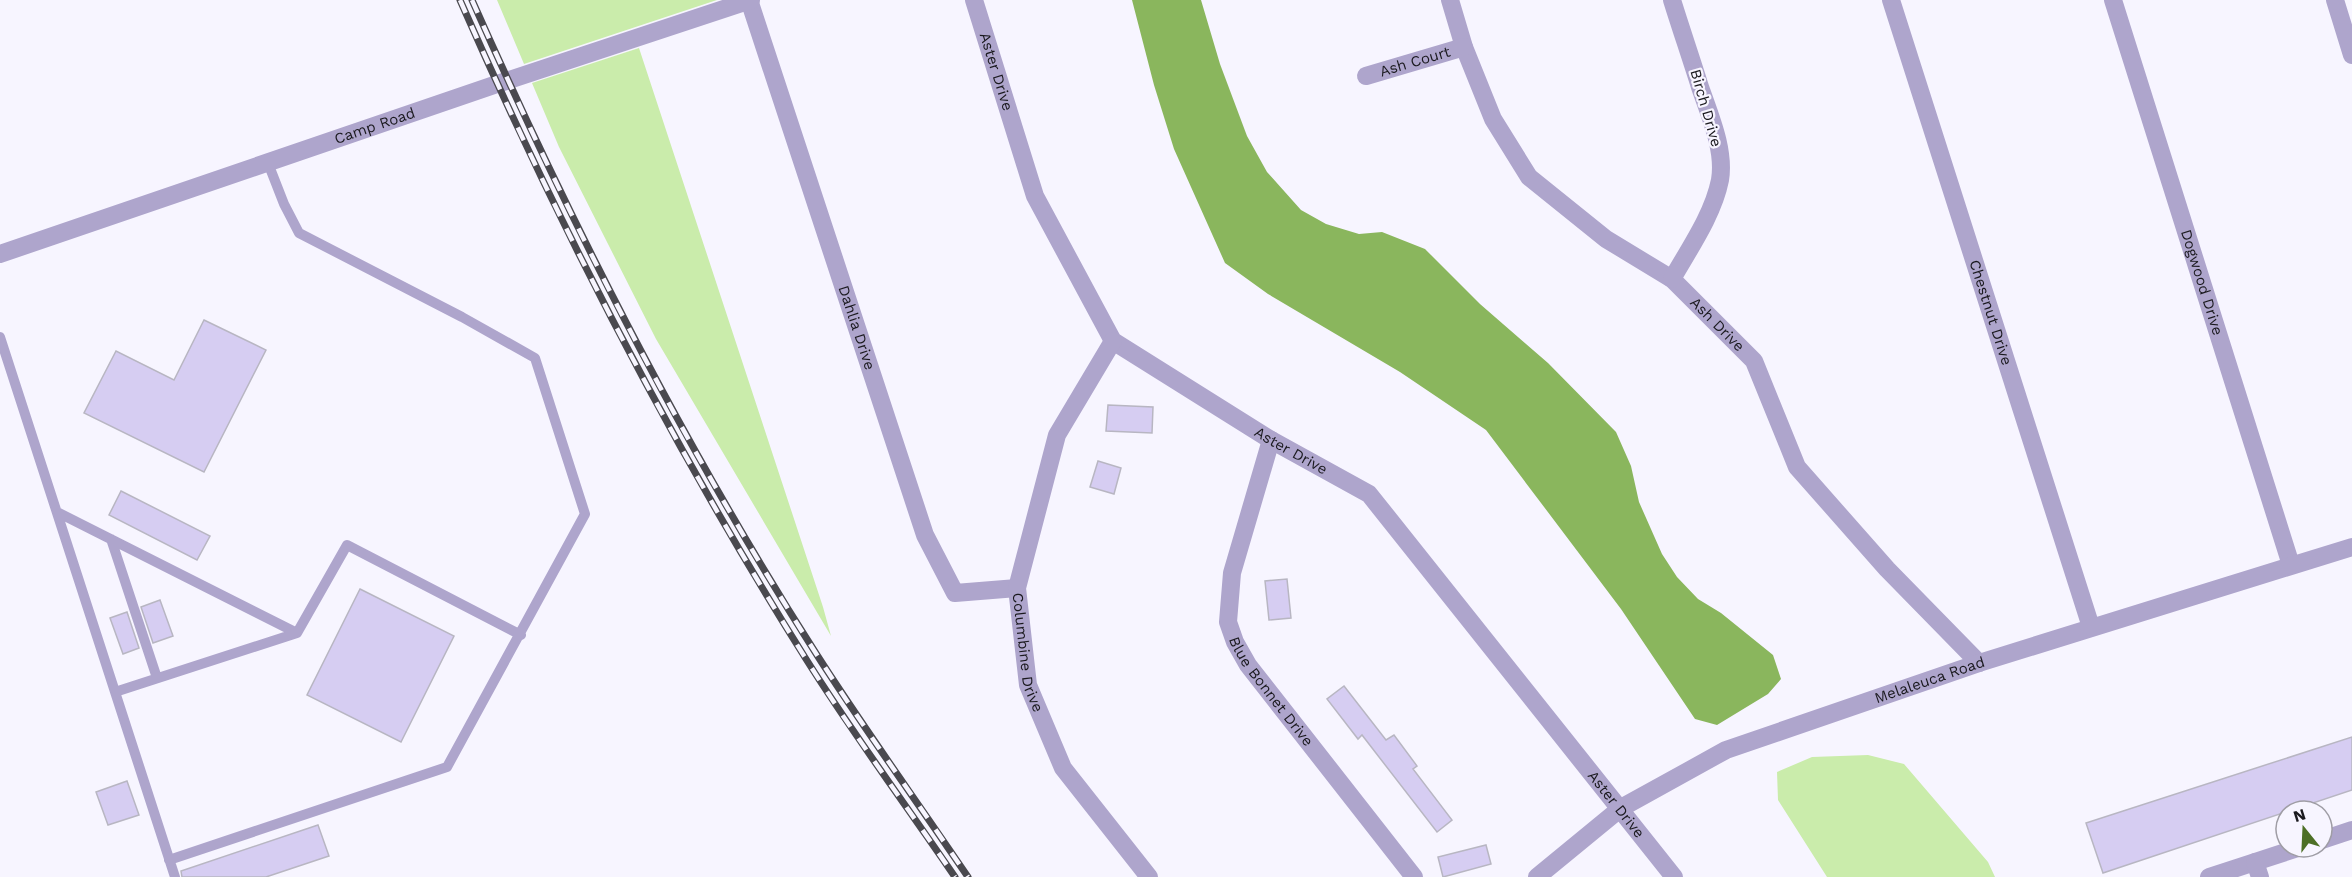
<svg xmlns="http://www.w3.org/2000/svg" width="2352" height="877" viewBox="0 0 2352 877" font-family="'Work Sans',sans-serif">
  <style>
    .green { fill: #caecab }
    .water { fill: #8ab65d }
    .building { fill: #d6cdf2; stroke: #b8b6c2; stroke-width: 1.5 }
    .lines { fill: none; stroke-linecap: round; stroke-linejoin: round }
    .service { stroke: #aea5cc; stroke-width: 10 }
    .minor { stroke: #aea5cc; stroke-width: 18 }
    .tertiary { stroke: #aea5cc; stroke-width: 18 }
    .rail-casing { stroke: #4a494f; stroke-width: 7 }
    .rail { stroke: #f7f5ff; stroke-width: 4.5; stroke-dasharray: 14; stroke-linecap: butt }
    .labels { text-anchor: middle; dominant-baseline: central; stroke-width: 4.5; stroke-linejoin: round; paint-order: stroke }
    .street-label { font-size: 15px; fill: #1a191e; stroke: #f7f5ff }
  </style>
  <rect width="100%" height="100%" fill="#f7f5ff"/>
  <path class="green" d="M497 0H717L524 64Z
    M639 48 823 607 831 636 656 339 559 147 532 83Z
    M1868 755 1904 764 1988 862 1995 877H1827L1778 800 1777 772 1812 757Z"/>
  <path class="water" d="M1132 0H1201L1220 64 1247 136 1267 172 1301 210 1326 224 1359 234 1382 232 1425 249 1480 304 1548 363 1616 432 1631 466 1639 502 1662 554 1677 577 1698 599 1721 613 1773 655 1781 679 1768 694 1717 725 1695 719 1621 609 1486 430 1400 372 1268 294 1225 263 1174 149 1154 85Z"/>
  <path class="building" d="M204 320 266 350 204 472 84 413 116 351 174 380Z
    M1108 405 1153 407 1152 433 1106 431Z
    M1098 461 1121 468 1114 494 1090 487Z
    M121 491 210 536 197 560 109 515Z
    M1287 579 1291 618 1269 620 1265 581Z
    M360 589 454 636 401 742 307 695Z
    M160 600 173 636 153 643 141 607Z
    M127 612 139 648 123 654 110 618Z
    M1344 686 1386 740 1394 735 1417 766 1413 769 1452 820 1437 832 1362 735 1358 739 1327 699Z
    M2352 737V790L2103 873 2086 823Z
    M127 781 139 815 108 825 96 792Z
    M318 825 329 856 266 877H182L181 871Z
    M1486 845 1491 864 1443 877 1438 857Z"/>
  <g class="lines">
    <path class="service" d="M0 337 175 877
      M57 512 297 633 347 545 521 635
      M111 539 157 678
      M115 692 297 633
      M169 860 447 767 585 514 535 358 462 317 299 233 284 204 268 163"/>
    <g class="minor">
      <path id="s1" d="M749 0 925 535 955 593 1017 588"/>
      <path id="s2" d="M974 0 1035 196 1113 341 1271 440 1369 494 1674 877"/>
      <path id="s3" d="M1450 0 1464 47 1493 119 1529 177 1606 239 1672 279 1754 361 1797 467 1887 569 1979 663"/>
      <path id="s4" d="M1891 0 2091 627"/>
      <path id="s5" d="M2113 0 2291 565"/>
      <path d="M2335 0 2352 55"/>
      <path id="s6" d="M1366 76 1464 47"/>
      <path d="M1672 279C1689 249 1713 215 1720 180 1725 150 1710 116 1700 87 1691 58 1681 29 1672 0"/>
      <path id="s7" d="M1113 341 1057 435 1017 588 1028 685 1063 768 1149 877"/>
      <path id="s8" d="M1271 440 1232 573 1228 622 1235 642 1248 665 1414 877"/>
      <path d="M2322 840 2352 830"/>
      <path id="s9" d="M1537 877 1621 808 1726 750 1979 663 2352 547"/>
      <path d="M2209 877 2255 862"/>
      <path d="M2260 877 2255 862 2301 847"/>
    </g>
    <path class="tertiary" id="s10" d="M0 254 497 84 751 0"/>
    <g class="rail-casing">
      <path id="rail" d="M460 0C560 228 674 449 806 659 853 734 906 805 955 877
        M472 0C572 226 684 447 817 655 865 730 918 803 968 877"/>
    </g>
    <use href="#rail" class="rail"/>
  </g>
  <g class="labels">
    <g class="street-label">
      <text stroke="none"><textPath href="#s6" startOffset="51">Ash Court</textPath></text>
      <text stroke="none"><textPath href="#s2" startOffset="75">Aster Drive</textPath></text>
      <text transform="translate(1706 108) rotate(74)">Birch Drive</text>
      <text stroke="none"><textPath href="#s10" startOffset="396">Camp Road</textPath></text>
      <text stroke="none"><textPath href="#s5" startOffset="296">Dogwood Drive</textPath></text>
      <text stroke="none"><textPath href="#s4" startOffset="328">Chestnut Drive</textPath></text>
      <text stroke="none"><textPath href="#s3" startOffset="435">Ash Drive</textPath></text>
      <text stroke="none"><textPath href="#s1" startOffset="345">Dahlia Drive</textPath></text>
      <text stroke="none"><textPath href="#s2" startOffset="579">Aster Drive</textPath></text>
      <text stroke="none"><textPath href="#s7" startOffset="333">Columbine Drive</textPath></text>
      <text stroke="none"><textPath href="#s9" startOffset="444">Melaleuca Road</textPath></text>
      <text stroke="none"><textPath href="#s8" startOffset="270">Blue Bonnet Drive</textPath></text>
      <text stroke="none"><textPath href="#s2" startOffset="1065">Aster Drive</textPath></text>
    </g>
  </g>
  <g transform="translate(2304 829) rotate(342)"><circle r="28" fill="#f7f5ff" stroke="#9f9da5" stroke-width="1.5"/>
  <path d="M0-4.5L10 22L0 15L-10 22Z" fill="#4d6f26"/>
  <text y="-9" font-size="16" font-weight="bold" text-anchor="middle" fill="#1a191e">N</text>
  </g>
</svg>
